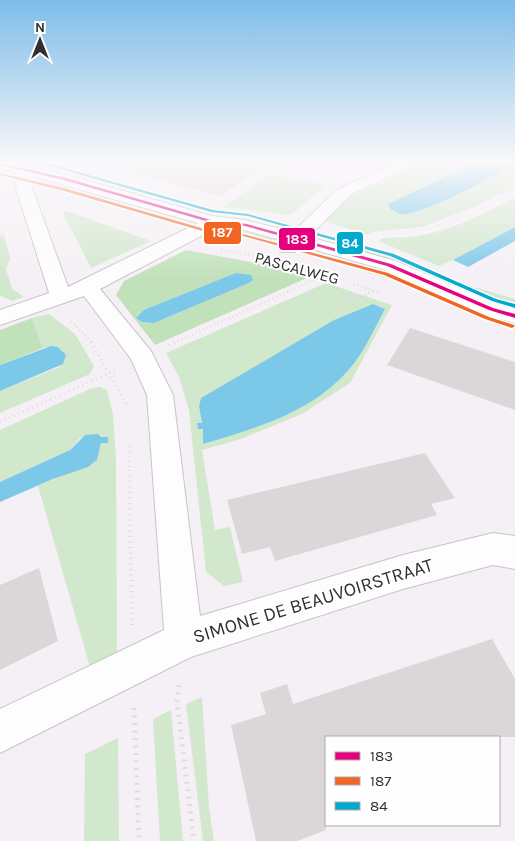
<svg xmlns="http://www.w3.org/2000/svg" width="515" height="841" viewBox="0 0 515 841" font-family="Karla,sans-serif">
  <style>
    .green { fill: #d2e8cd; fill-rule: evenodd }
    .forest { fill: #c1e1bb; fill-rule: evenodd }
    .water { fill: #7cc8e9 }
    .building { fill: #dbd7d8 }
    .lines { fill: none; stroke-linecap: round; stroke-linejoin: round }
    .minor-casing { stroke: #c8c3c8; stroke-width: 2 }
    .path-far4 { stroke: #dfdddf; stroke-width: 2; stroke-dasharray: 0.5 2.5; stroke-linecap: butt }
    .path-far3 { stroke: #dfdddf; stroke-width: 2.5; stroke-dasharray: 1 3; stroke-linecap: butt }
    .path-far2 { stroke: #dfdddf; stroke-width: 3; stroke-dasharray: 1 4; stroke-linecap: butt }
    .path-far1 { stroke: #dfdddf; stroke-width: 4; stroke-dasharray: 1 4.5; stroke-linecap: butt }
    .path { stroke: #dfdddf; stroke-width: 5; stroke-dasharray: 2 5.5; stroke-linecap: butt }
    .minor { fill: #fefdfe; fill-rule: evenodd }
    .bus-1-casing { stroke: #fefefe; stroke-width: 3 }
    .bus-2-casing { stroke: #fefefe; stroke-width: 3 }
    .bus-3-casing { stroke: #fefefe; stroke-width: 3 }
    .bus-1 { fill: #e5007d; fill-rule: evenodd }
    .bus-2 { fill: #f26522; fill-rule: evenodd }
    .bus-3 { fill: #00a9ce; fill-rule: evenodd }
    .labels { text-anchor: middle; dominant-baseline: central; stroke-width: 4; stroke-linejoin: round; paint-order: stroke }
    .far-street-label { font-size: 16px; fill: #322e32; stroke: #fefefe }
    .street-label { font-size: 19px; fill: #322e32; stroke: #fefefe }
    .line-badge { stroke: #fefefe; stroke-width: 2 }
    .badge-label { font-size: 14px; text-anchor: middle; font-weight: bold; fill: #fff }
  </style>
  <rect width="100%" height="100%" fill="#f5f0f5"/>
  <path class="green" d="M428 161H479L388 204 432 206 503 171 515 163V187L472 208 422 227 372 232 366 235 324 221 349 197Z
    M269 174 326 185 291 215 224 207Z
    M515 197V227L453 260 439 266 378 241 383 238C396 237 409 238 422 235 455 229 486 213 515 197Z
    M62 211H67L151 241 91 268Z
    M224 226 281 238 267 241 208 227Z
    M4 234 10 259 6 269 12 289 24 297 12 301 0 296V236Z
    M373 248 429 274 515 299V307L360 252 363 249Z
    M354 258 418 284 413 286 346 266Z
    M326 283 392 305 350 383 302 414 238 440 202 450 215 530 230 527 243 582 224 586 206 572 189 410 179 377 166 353ZM373 304 385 309 360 353 203 444V429H198L197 424 202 423 199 406 201 398 334 320Z
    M49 314 75 334 94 366 90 374 0 413V391L59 367 63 351 58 347 43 348 32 318Z
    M100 387 107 390 113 415 116 459 117 655 90 667 38 486 97 460 101 443 80 438 70 450 0 482V430L92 388Z
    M202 697 209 807 214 841H203L186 704Z
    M171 710 183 841H160L153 719Z
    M118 738 119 841H84L85 754Z"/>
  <path class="forest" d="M186 250 267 265 307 278 155 345 116 295 124 281ZM253 279 249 283 154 323 142 322 137 318Z
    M32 318 43 348 0 365V330Z"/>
  <path class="water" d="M479 161 515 163C497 175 420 217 400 214 397 213 393 210 390 209L388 204Z
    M515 227V241L468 267 453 260Z
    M236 273 251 275 253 280 249 283 154 323 142 322 136 318 144 310Z
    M373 304 385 309C373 331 361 359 342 377 304 415 253 429 203 444V429H198L197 423H202L199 406 201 398 334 320Z
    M51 346 58 347 66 355 63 364 0 391V365Z
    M98 434 101 437H108V443H101L97 460 88 467 53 479 0 502V482L70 450 85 435Z"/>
  <path class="building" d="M128 161H271L220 196 127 171Z
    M410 328 515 362V410L387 365Z
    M425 453 455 498 431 504 437 515 275 561 270 547 242 554 227 500Z
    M39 568 58 641 0 670V585Z
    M492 639 515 679V737H326V830L297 841H256L231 725 266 714 260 693 287 684 293 704Z"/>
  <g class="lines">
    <g class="minor-casing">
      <path id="minor" d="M0 161 70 176 212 216 245 220 293 232 338 189 401 161H421L350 195 309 237 396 261 499 305 515 309V323L465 310 462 305 382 269 301 246 295 252H281L279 248 284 241 244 230 215 227 205 234 100 289 151 351 173 395 200 616 403 555 493 533 515 536V569L493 565 403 589 191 657 0 753V709L164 630 147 395 131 359 84 296 0 325V310L49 293 15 185 16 172 0 168ZM31 176 198 223 68 287 31 185Z"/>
    </g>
    <path class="path-far4" d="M0 234 8 229
      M383 235 423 230 455 220 515 192"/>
    <path class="path-far3" d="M221 250 259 257
      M354 284 381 293
      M343 305 374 291
      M71 321 92 343
      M174 343 327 274"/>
    <path class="path-far2" d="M91 342 127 405
      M169 345 177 342
      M0 422 116 370
      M129 446V471"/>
    <path class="path-far1" d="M129 470 132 625"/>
    <path class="path" d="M179 685 177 702 194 841
      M134 708 139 841"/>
    <use href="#minor" class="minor"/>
    <g class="bus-1-casing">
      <path id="bus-1" d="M0 163 66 178 211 220 247 224 391 264 493 308 515 314V318L489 310 387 266 245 226 209 222 64 180 0 165Z"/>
    </g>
    <g class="bus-2-casing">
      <path id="bus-2" d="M0 173 64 188 208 230 243 234 388 273 489 317 514 325 515 326 512 328 485 319 384 275 243 236 206 232 61 190 0 175Z"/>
    </g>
    <g class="bus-3-casing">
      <path id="bus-3" d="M40 161 213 210 248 214 394 254 496 299 515 304V308L492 301 390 256 248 216 211 212 32 161Z"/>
    </g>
    <use href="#bus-1" class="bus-1"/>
    <use href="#bus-2" class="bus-2"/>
    <use href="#bus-3" class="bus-3"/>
  </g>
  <linearGradient id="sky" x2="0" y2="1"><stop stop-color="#7dbce8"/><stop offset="0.58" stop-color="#faf8fa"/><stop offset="1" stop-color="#faf8fa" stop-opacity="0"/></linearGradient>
  <rect width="515" height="279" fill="url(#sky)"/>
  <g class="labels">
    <g class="far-street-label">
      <text transform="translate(297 268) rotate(15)">PASCALWEG</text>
    </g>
    <g class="street-label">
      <text transform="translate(313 601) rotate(-17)">SIMONE DE BEAUVOIRSTRAAT</text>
    </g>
  </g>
  <g class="line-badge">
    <rect x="203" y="221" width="39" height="24" rx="5" fill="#f26522"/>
    <rect x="278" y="227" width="38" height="24" rx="5" fill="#e5007d"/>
    <rect x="336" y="231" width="28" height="24" rx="5" fill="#00a9ce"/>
  </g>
  <g class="badge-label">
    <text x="222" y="237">187</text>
    <text x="297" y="244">183</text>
    <text x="350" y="248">84</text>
  </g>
  <rect x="325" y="736" width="175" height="90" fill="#fefefe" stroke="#acabac"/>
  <rect x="335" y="752" width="25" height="8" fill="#e5007d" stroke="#acabac"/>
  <text x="370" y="761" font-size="15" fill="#322e32">183</text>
  <rect x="335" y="777" width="25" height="8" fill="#f26522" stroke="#acabac"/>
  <text x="370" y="786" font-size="15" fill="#322e32">187</text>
  <rect x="335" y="802" width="25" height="8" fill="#00a9ce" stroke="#acabac"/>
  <text x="370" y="811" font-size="15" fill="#322e32">84</text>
  <g transform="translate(40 40)" stroke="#fefefe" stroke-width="4" paint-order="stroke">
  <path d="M0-4L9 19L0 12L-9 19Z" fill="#322e32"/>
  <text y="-8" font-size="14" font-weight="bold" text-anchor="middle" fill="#322e32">N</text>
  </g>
</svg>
